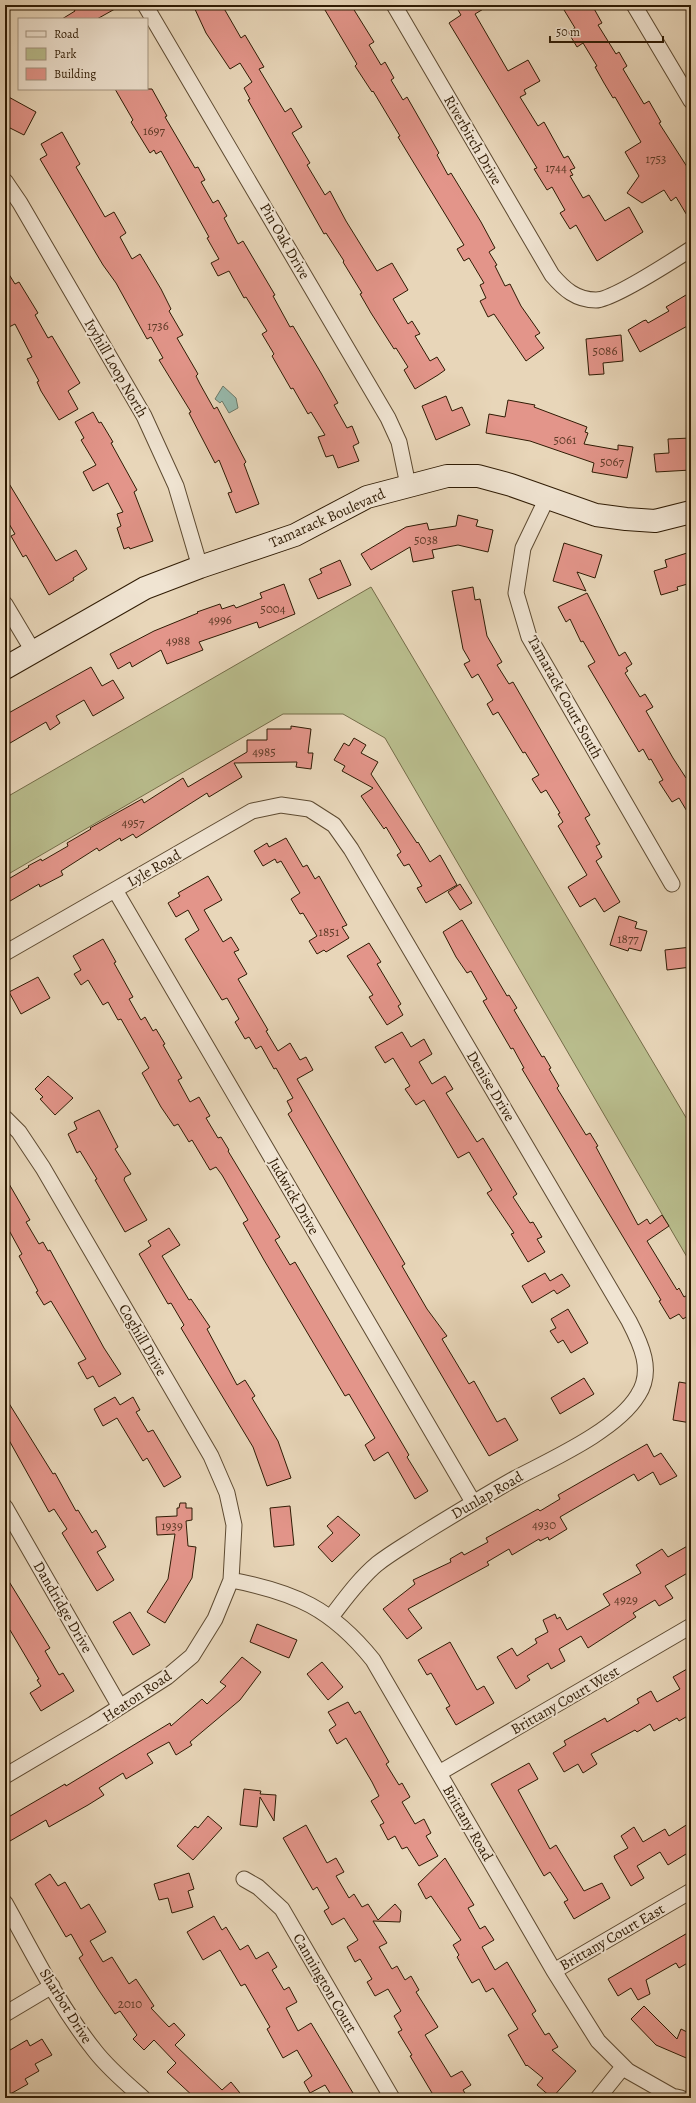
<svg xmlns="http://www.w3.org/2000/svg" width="696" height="2103" viewBox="0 0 696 2103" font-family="Alegreya,serif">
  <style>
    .green { fill: #b9bd8d; stroke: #746c48 }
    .water { fill: #97b9ac; stroke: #6d7a69 }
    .building { fill: #e3958a; stroke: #2f1b04 }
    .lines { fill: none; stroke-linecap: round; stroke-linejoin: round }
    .street-casing { stroke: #5d4a31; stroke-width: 17 }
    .secondary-casing { stroke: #2f1b04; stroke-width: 24 }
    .street { stroke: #f0e4d2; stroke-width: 15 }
    .secondary { stroke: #f0e4d2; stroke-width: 22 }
    .labels { text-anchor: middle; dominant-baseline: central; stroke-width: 4; stroke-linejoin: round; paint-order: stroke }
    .number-label { font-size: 13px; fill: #5c3a26 }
    .street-label { font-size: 15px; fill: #2f1b04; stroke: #f0e4d2 }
  </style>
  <rect width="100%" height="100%" fill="#e8d6b9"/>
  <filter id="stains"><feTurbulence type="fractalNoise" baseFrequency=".005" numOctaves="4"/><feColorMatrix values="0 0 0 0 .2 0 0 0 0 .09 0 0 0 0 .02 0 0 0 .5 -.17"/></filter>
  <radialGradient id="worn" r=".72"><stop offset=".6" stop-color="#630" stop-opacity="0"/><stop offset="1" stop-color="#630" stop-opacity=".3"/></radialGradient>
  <path class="green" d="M371 587 691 1126V1264L385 738 343 714H283L5 876V798Z"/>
  <path class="water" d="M223 386 236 398 238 408 229 413 222 401 220 403 215 399Z"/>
  <path class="building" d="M72 5H122L97 19H62L75 11Z
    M193 5H222L241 38 245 35 264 67 259 69 285 112 291 108 302 127 292 133 310 163 307 165 325 195 330 191 346 221 377 271 392 263 408 290 393 299 408 324 412 321 420 334 415 336 430 361 437 357 445 370 438 375 415 389 404 370 408 367 396 348 394 349 371 313 360 294 362 293 343 262 344 261 326 233 324 234 248 100 250 99 244 88 252 82 240 63 230 69 206 33Z
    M322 5H351L374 42 369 45 381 65 385 62 394 78 391 80 403 100 407 97 439 153 437 155 448 175 451 173 481 222 495 248 489 252 497 265 495 266 505 286 510 284 521 306 540 333 535 336 544 348 526 361 494 314 488 317 480 301 486 298 480 285 484 283 469 258 464 261 457 249 464 245 412 160 398 137 400 136 373 91 372 92 355 66 357 64Z
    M455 5H490L475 14 508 71 528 60 540 81 524 90 526 94 520 97 538 126 544 122 564 158 568 156 575 168 570 170 573 175 570 176 583 198 589 195 605 221 629 207 643 232 597 261 576 225 570 229 560 213 565 210 552 187 547 190 534 169 537 168 449 23 461 15Z
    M561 5H592L602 23 598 25 616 54 619 52 627 66 623 69 644 104 649 101 661 122 659 123 691 173V222L676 197 671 201 664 190 642 203 627 193 639 176 625 152 641 142 615 97 613 98 604 83 595 67 597 66 583 43 577 47 568 32 575 28Z
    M115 89H152L167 116 165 117 195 168 198 167 205 180 201 182 213 203 218 200 227 216 224 218 238 244 243 241 275 295 273 296 290 327 293 326 321 373 338 403 334 405 347 428 352 426 359 443 353 446 359 461 338 468 333 455 326 457 318 437 325 435 311 412 308 414 293 388 291 389 272 356 274 354 262 334 267 331 246 297 244 298 229 271 218 276 211 263 219 259 207 238 209 237 161 151 156 154 154 150 150 153 131 122 133 120Z
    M5 95 36 112 24 135 8 127 9 124 5 122Z
    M62 132 80 164 76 167 105 217 114 212 126 233 120 237 132 259 140 254 161 289 171 309 169 311 183 335 177 338 198 374 196 376 200 384 214 409 217 407 246 462 244 464 259 504 236 513 228 493 232 492 219 460 215 463 189 413 191 412 159 360 163 358 151 337 147 339 116 283 103 265 40 159 47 155 41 144Z
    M5 268 15 284 19 282 38 313 35 315 48 338 52 336 80 383 68 391 78 409 59 420 41 391 37 382 39 381 27 359 32 357 15 324 9 327 5 319Z
    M686 295 691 303V324L640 352 628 330 643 321 646 320 648 323 669 311 666 307Z
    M621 335 623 361 603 363 604 374 589 375 586 339Z
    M446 396 452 411 462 407 470 425 436 440 422 406Z
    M508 400 535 405 534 407 587 427 585 432 588 433 584 444 618 450V445L633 447 627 478 592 472 594 463 530 441 486 433 489 414 505 417Z
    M93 412 99 423 101 422 113 442 111 443 137 490 134 492 153 541 130 549 129 547 124 549 117 528 121 526 117 514 123 512 108 483 93 491 83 472 96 465 81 440 84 438 75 422Z
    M691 438V470L656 472 654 454 669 453 668 439Z
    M5 477 56 561 76 550 87 569 73 578 74 580 49 595 26 555 23 557 11 536 15 534 5 517Z
    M458 515 478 520 476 526 493 530 488 552 458 545 432 550 434 558 413 562 410 547 371 570 361 554 406 527 427 523 429 530 456 526Z
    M564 543 602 555 595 578 577 572 586 591 553 581Z
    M687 553 691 567V583L677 587 678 590 661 595 654 571 667 567 665 560Z
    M340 560 351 585 318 599 309 579 322 573 320 569Z
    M284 584 295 614 259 628 257 622 199 642 203 650 167 664 161 650 132 667 130 662 118 669 110 654 154 631 198 613 197 612 220 604 222 609 234 605 236 608 262 598 260 593Z
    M473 587 475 600 480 599 487 636 502 662 497 665 509 684 513 682 590 815 585 818 600 844 596 846 602 857 596 861 620 902 604 912 595 898 580 907 568 887 587 875 558 826 563 822 558 814 560 813 546 790 541 793 532 779 539 775 525 752 523 753 498 712 493 715 487 704 493 700 478 674 472 678 464 664 470 661 463 649 452 591Z
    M587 593 619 656 625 652 632 664 626 668 628 671 625 673 640 697 645 694 653 707 646 711 673 758 686 778 691 775V818L679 798 672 802 659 782 663 780 651 759 649 760 643 749 639 752 588 666 595 662 583 641 581 642 570 619 566 622 558 607Z
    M91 667 102 686 113 680 124 698 93 716 84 700 56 716 60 723 50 730 46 722 5 746V715Z
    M291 726 311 729 308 753H313L311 769 296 767 297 762 234 763 242 777 209 797 207 793 136 838 133 834 121 841 120 838 99 851 97 848 61 871 63 875 40 887 39 884 5 904V881L29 867 28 866 41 859 42 861 68 846 67 843 91 829 90 828 142 799 144 803 183 778 188 787 247 752V740H267V729H291Z
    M354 738 366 745 361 753 378 762 371 774 417 843 418 842 430 862 440 855 457 885 426 903 417 888 422 886 409 864 404 866 397 855 401 852 386 827 384 829 361 796 373 788 342 771 345 766 334 760 344 743 349 746Z
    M286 838 303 867 307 865 315 879 319 876 347 925 342 927 349 938 326 952 324 950 317 954 309 941 317 936 303 913 300 914 291 899 300 893 281 861 277 863 275 859 263 866 254 851 267 843 269 847Z
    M208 876 222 900 204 910 223 942 231 937 239 950 234 952 247 974 238 979 268 1030 266 1031 278 1051 290 1043 300 1060 306 1057 313 1070 297 1079 405 1264 402 1266 427 1309 447 1336 442 1339 469 1384 474 1381 497 1422 505 1418 518 1440 489 1456 288 1114 292 1111 287 1101 293 1098 276 1068 274 1069 261 1046 256 1049 249 1037 245 1039 235 1022 239 1019 227 998 222 1000 185 939 199 930 188 910 176 917 168 903 180 896 178 893Z
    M460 884 472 903 460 910 448 892Z
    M619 916 637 922 635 928 647 931 641 951 629 948 628 951 610 945Z
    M462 920 507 996 509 995 517 1008 514 1010 542 1057 544 1056 551 1068 549 1069 559 1086 557 1088 586 1135 590 1133 598 1146 596 1147 638 1225 647 1219 650 1224 662 1215 669 1226 647 1241 677 1290 679 1288 684 1297 691 1293V1314L683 1319 679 1314 670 1319 659 1301 661 1300 522 1069 524 1068 513 1048 511 1049 483 1001 487 999 471 971 467 973 456 957 443 932Z
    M103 939 116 962 114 963 133 997 129 999 141 1020 145 1017 153 1031 156 1029 165 1044 163 1045 182 1078 178 1080 190 1102 199 1097 210 1116 206 1118 218 1138 221 1137 229 1150 228 1151 280 1237 275 1240 290 1265 295 1262 409 1455 407 1457 428 1491 415 1499 388 1452 374 1461 365 1445 375 1438 349 1394 345 1396 264 1260 243 1223 248 1220 222 1175 216 1167 210 1170 192 1140 189 1142 178 1124 174 1126 161 1107 142 1073 149 1068 121 1019 118 1020 108 1002 103 1005 88 980 81 985 74 974 81 970 73 956Z
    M369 943 381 962 377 964 401 1004 398 1006 403 1015 387 1025 369 997 373 995 347 956Z
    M691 947V967L667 970 665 950Z
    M38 977 50 998 21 1014 9 992Z
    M402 1032 411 1047 424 1039 432 1054 419 1062 432 1084 445 1076 453 1089 446 1093 477 1142 483 1138 517 1194 513 1197 530 1223 533 1222 542 1237 537 1239 545 1252 528 1262 511 1234 514 1233 487 1193 492 1190 469 1152 458 1158 424 1100 416 1105 405 1089 410 1086 393 1058 385 1063 375 1047Z
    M48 1076 73 1098 55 1115 40 1099 43 1097 35 1089Z
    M99 1110 118 1147 115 1149 131 1174 125 1177 124 1180 147 1220 125 1232 95 1180 97 1179 80 1151 77 1153 68 1134 77 1129 74 1122Z
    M5 1177 30 1220 26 1222 39 1244 43 1242 48 1251 50 1250 104 1348 121 1374 99 1387 93 1376 87 1379 78 1363 86 1359 51 1301 44 1305 36 1292 38 1291 19 1256 22 1254 5 1223Z
    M169 1228 180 1245 162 1256 189 1300 191 1299 210 1327 207 1329 237 1385 245 1380 255 1396 252 1398 278 1441 291 1478 267 1486 253 1447 181 1328 184 1325 171 1303 168 1304 139 1254 151 1246 148 1241Z
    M545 1273 550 1281 562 1274 570 1286 557 1294 554 1290 532 1303 522 1286Z
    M568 1309 588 1343 571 1353 563 1340 558 1343 550 1331 556 1328 551 1319Z
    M584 1378 594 1394 560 1414 551 1398Z
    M679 1382 691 1384V1423L673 1420Z
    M5 1397 53 1474 55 1473 76 1511 78 1510 92 1533 96 1530 106 1547 97 1552 114 1580 97 1591 62 1533 67 1529 54 1509 49 1512 5 1433Z
    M115 1397 120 1405 133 1397 140 1410 136 1412 148 1432 153 1430 181 1477 164 1487 147 1458 143 1461 117 1418 103 1426 94 1409Z
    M647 1444 654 1457 661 1453 677 1476 660 1485 653 1472 638 1481 634 1474 560 1517 567 1529 549 1540 548 1537 540 1541 539 1539 512 1555 509 1549 487 1562 489 1565 408 1609 422 1628 407 1639 383 1609 415 1584 413 1580 451 1562 450 1559 462 1552 464 1555 488 1542 486 1538 538 1509 540 1511 560 1499 558 1495Z
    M180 1503H186V1508H192V1520L186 1521 188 1546 196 1547 192 1578 165 1623 147 1612 168 1579 175 1534 157 1535 156 1517 177 1516V1508H179Z
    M290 1506 294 1545 274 1547 270 1508Z
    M338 1516 360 1535 332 1562 318 1547 333 1533 327 1526Z
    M691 1544V1571L665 1586 673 1598 659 1606 655 1600 633 1613 636 1617 588 1648 581 1636 559 1649 565 1661 551 1669 548 1663 527 1676 530 1680 516 1689 497 1657 512 1648 517 1656 537 1643 535 1639 548 1632 543 1620 555 1614 557 1619 560 1617 567 1630 610 1605 603 1594 641 1573 636 1565 662 1549 668 1557Z
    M5 1575 50 1648 45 1651 59 1675 63 1673 74 1691 41 1711 30 1693 41 1686 37 1680 39 1679 10 1630 5 1633Z
    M130 1612 150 1645 133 1655 113 1622Z
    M257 1624 297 1640 289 1658 250 1642Z
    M450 1642 477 1690 484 1686 494 1703 456 1725 446 1708 450 1706 431 1673 427 1675 418 1660Z
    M242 1657 261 1672 240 1700 190 1742 192 1745 176 1755 169 1742 147 1754 153 1763 126 1779 123 1773 99 1788 104 1795 88 1805 49 1827 46 1820 10 1841 5 1833V1819L65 1784 66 1786 170 1723 171 1726 202 1699 207 1704 226 1686 220 1682Z
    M322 1662 343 1687 328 1700 307 1674Z
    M687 1669 691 1675V1714L679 1721 677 1718 654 1731 650 1724 637 1732 635 1730 591 1754 597 1764 583 1773 578 1764 564 1772 553 1753 566 1745 564 1741 605 1718 607 1722 639 1703 637 1699 651 1691 657 1702 680 1689 673 1677Z
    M348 1702 355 1714 360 1711 389 1762 386 1764 399 1785 402 1783 410 1797 402 1802 415 1824 424 1819 431 1833 426 1836 438 1856 419 1866 407 1847 402 1849 395 1836 388 1840 380 1825 384 1823 371 1801 379 1796 372 1782 346 1738 337 1744 329 1730 336 1725 328 1712Z
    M529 1763 538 1779 518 1790 550 1849 556 1845 584 1891 602 1883 610 1898 574 1919 564 1902 568 1900 550 1872 544 1876 491 1784Z
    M244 1789 261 1791 260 1794 276 1795 274 1821 260 1797 257 1827 240 1825Z
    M208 1816 222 1828 193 1860 177 1846 195 1826 198 1828Z
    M691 1822V1851L668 1865 660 1852 637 1866 644 1878 631 1886 615 1859 614 1856 628 1848 621 1836 634 1827 643 1842 665 1829 669 1836Z
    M306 1825 327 1863 336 1858 344 1872 336 1876 349 1898 354 1894 362 1907 368 1904 378 1920 395 1904 401 1911 400 1922 373 1921 387 1943 379 1947 392 1969 397 1966 405 1980 411 1976 419 1990 416 1992 438 2027 425 2035 451 2077 462 2071 471 2085 463 2090 468 2098H435L410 2056 412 2055 398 2032 402 2030 394 2016 401 2011 388 1989 375 1996 367 1982 372 1979 360 1959 355 1962 347 1947 358 1940 344 1918 332 1925 324 1911 329 1908 317 1887 313 1890 283 1838Z
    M445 1858 474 1905 468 1908 480 1929 485 1926 494 1940 482 1947 495 1970 507 1962 536 2011 532 2014 545 2035 549 2033 558 2047 552 2050 576 2071 552 2098 537 2085 543 2078 527 2065 526 2066 508 2035 518 2029 493 1988 486 1992 479 1979 472 1983 457 1957 459 1955 453 1945 461 1940 431 1896 426 1899 418 1884Z
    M189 1873 194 1889 188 1891 193 1907 172 1913 168 1898 159 1900 154 1884Z
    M50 1874 58 1886 65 1882 81 1909 89 1904 106 1932 90 1941 103 1962 112 1957 129 1984 136 1979 154 2006 151 2008 169 2027 174 2023 185 2035 175 2045 222 2090 231 2082 244 2098H195L167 2072 176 2063 154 2040 144 2050 133 2039 137 2035 120 2011 115 2014 98 1989 79 1958 83 1955 71 1934 66 1937 35 1884Z
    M214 1916 222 1930 226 1927 240 1950 248 1945 256 1959 268 1952 277 1967 272 1970 284 1990 289 1987 297 2002 286 2008 298 2031 311 2023 356 2098H333L325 2085 310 2093 304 2082 312 2076 297 2050 283 2058 267 2029 270 2027 245 1984 241 1986 220 1950 203 1960 187 1932Z
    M691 1931V1961L679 1968 676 1963 646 1980 650 1994 638 2000 631 1988 618 1996 608 1979Z
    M644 2006 677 2039 681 2029 691 2034V2060L656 2045 631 2019Z
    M42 2039 52 2055 35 2064 39 2071 25 2079 28 2084 5 2097V2053L27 2040 30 2046Z"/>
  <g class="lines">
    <g class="street-casing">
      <path id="street" d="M145 5 388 418 399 442 408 485
        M394 5 552 275C564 289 576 300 596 300 612 300 674 260 691 249
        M634 5 691 101
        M5 181 20 203 144 416 176 486 200 567
        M547 498 523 548 516 593 529 637 672 884
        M5 604 33 651
        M115 890 473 1502
        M5 953 252 811 281 805 309 809 334 825 351 849 629 1321C641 1344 654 1371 638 1395 617 1430 552 1459 516 1478 484 1496 453 1515 422 1534 407 1544 391 1553 377 1564 359 1579 345 1599 331 1617
        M5 1118 19 1132 43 1168 211 1456 227 1493 234 1525 231 1580 215 1619 192 1656 167 1677 93 1724 5 1776
        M5 1507 120 1707
        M231 1580C295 1592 332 1609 373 1660L554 1971 598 2041 628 2071 672 2096 681 2098
        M439 1773 691 1626
        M244 1879 258 1887 282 1909 392 2098
        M5 1903C33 1953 59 2006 95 2051 109 2069 126 2083 143 2098
        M554 1971 691 1891
        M5 2014 52 1986
        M598 2098 623 2067"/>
    </g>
    <g class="secondary-casing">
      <path id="secondary" d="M5 668 145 588 200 567 295 535 367 497 447 476H478L511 485 596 515 626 519 655 521 691 512"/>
    </g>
    <use href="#street" class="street"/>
    <use href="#secondary" class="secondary"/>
  </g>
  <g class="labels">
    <g class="number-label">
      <text x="154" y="130">1697</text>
      <text x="656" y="158">1753</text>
      <text x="556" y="167">1744</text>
      <text x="158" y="325">1736</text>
      <text x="605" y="350">5086</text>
      <text x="565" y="439">5061</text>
      <text x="612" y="461">5067</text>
      <text x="426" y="539">5038</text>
      <text x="273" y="608">5004</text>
      <text x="220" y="619">4996</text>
      <text x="178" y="640">4988</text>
      <text x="264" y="751">4985</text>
      <text x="133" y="822">4957</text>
      <text x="329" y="931">1851</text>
      <text x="628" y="938">1877</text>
      <text x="544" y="1524">4930</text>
      <text x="172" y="1525">1939</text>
      <text x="626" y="1599">4929</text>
      <text x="130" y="2003">2010</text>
    </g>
    <g class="street-label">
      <text transform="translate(473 140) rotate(60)">Riverbirch Drive</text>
      <text transform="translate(285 241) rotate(60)">Pin Oak Drive</text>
      <text transform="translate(116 368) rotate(60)">Ivyhill Loop North</text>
      <text transform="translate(327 518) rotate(-24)">Tamarack Boulevard</text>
      <text transform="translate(565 697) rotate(61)">Tamarack Court South</text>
      <text transform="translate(154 868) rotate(-30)">Lyle Road</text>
      <text transform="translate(491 1086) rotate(59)">Denise Drive</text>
      <text transform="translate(294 1196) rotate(60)">Judwick Drive</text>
      <text transform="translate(143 1340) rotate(60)">Coghill Drive</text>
      <text transform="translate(487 1495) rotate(-30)">Dunlap Road</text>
      <text transform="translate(63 1607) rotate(60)">Dandridge Drive</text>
      <text transform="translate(137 1696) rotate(-34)">Heaton Road</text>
      <text transform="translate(565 1700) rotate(-30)">Brittany Court West</text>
      <text transform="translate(468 1823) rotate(60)">Brittany Road</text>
      <text transform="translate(612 1937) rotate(-30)">Brittany Court East</text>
      <text transform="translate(325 1983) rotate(60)">Cannington Court</text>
      <text transform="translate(66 2006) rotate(58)">Sharbot Drive</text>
    </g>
  </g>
  <rect width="696" height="2103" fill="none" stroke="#e8d6b9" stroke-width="20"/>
  <rect x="6" y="6" width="684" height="2091" fill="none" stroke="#2f1b04" stroke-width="2"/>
  <rect x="10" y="10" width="676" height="2083" fill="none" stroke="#2f1b04"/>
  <rect x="18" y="18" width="130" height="72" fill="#f0e4d2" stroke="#a39480"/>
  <rect x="26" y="31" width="20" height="6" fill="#f0e4d2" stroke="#a39480"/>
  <text x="54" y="38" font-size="12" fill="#2f1b04">Road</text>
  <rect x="26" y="48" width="20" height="12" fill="#b9bd8d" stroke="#a39480"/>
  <text x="54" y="58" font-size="12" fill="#2f1b04">Park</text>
  <rect x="26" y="68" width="20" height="12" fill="#e3958a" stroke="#a39480"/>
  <text x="54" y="78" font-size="12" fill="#2f1b04">Building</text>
  <path d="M550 36v6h113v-6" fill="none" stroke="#2f1b04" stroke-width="2"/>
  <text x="556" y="36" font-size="12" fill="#2f1b04" stroke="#f0e4d2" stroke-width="3" paint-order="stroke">50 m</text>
  <rect width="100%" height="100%" filter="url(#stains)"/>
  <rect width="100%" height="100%" fill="url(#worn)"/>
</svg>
